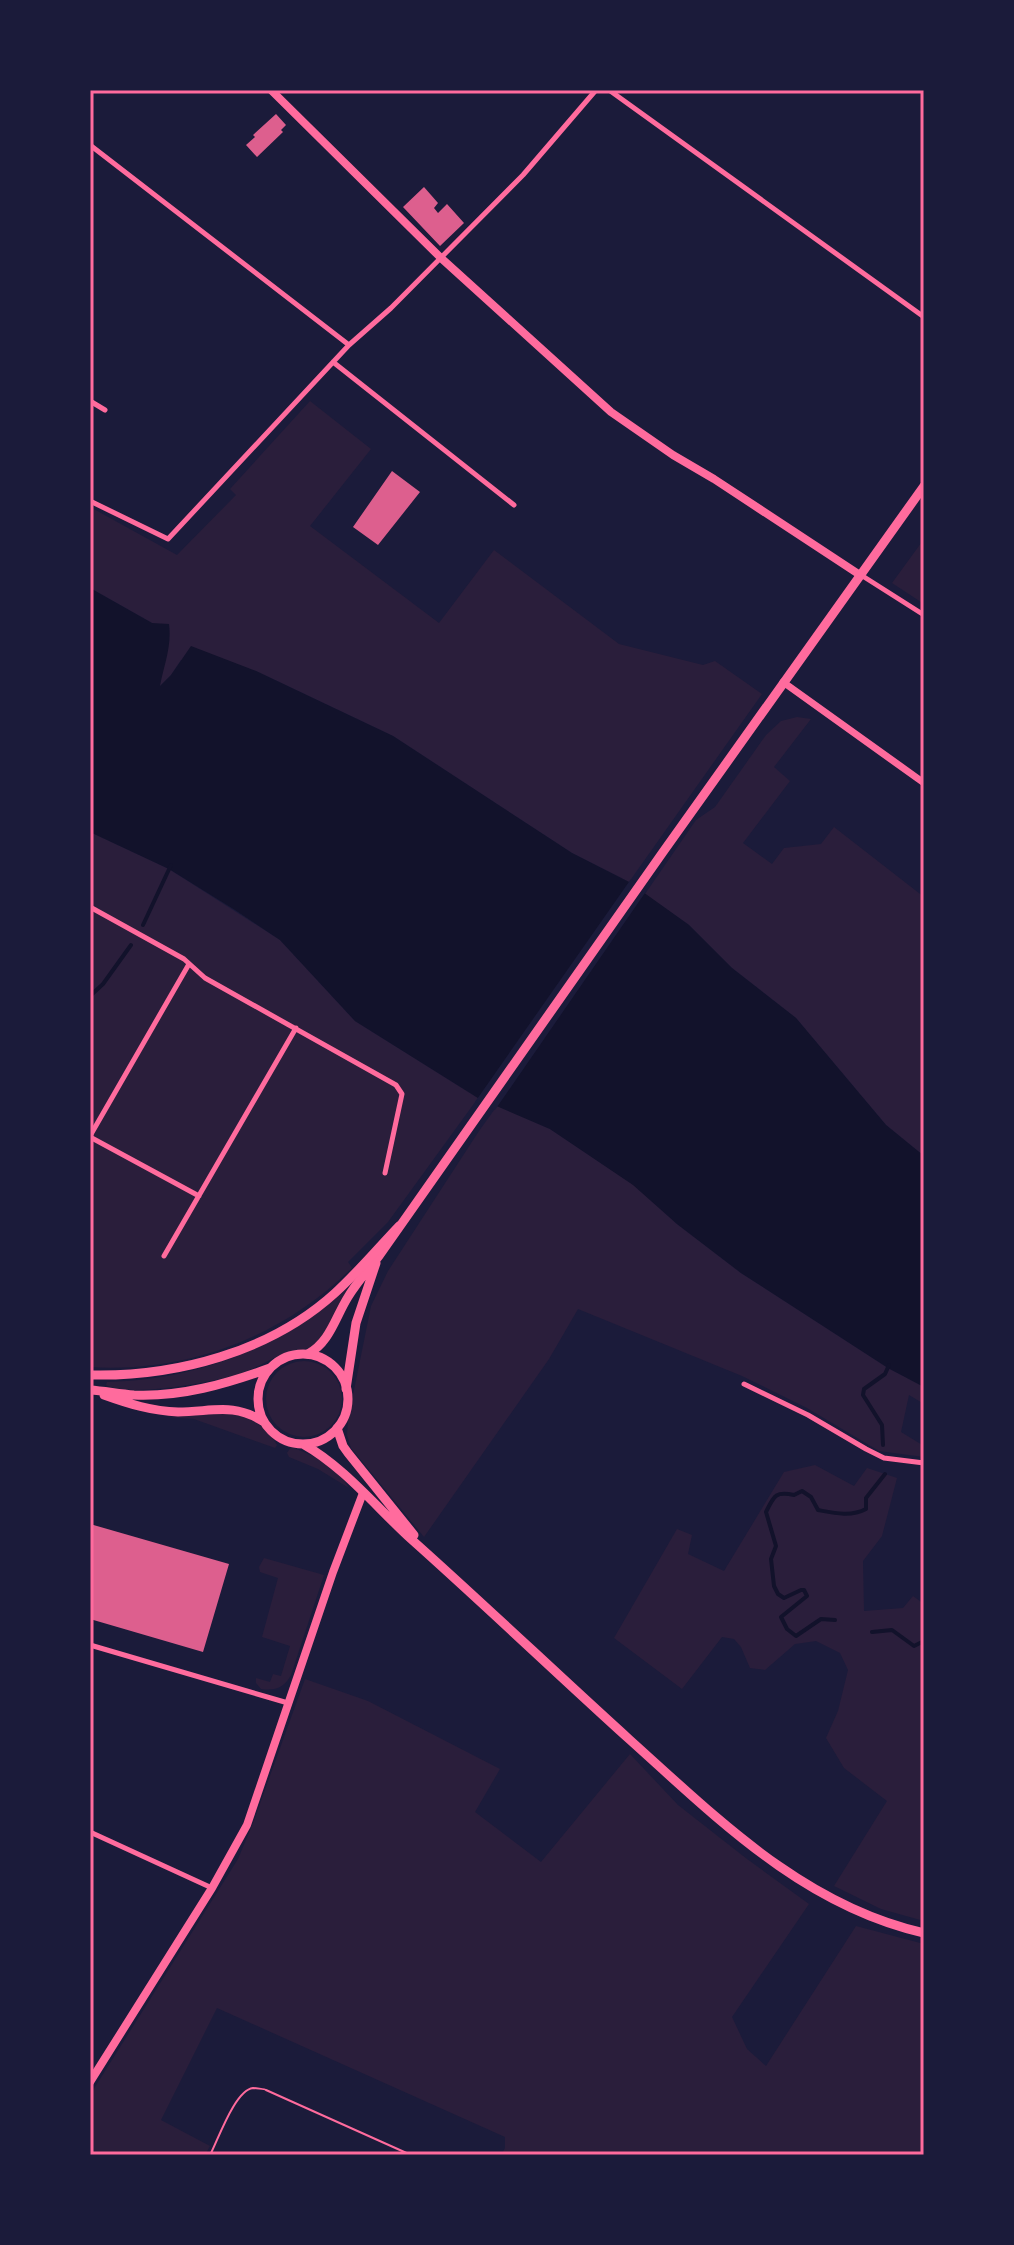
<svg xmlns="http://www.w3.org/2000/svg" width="1014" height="2245" viewBox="0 0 1014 2245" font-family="'Playfair Display',serif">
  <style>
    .green { fill: #2a1e3b }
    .water { fill: #12122b }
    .pier { fill: #1b1b3a }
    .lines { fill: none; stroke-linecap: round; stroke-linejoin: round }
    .stream { stroke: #12122b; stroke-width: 4 }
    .building { fill: #dd5f8e }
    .path { stroke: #ff6b9d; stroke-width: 2 }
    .minor { stroke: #ff6b9d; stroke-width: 5 }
    .tertiary { stroke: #ff6b9d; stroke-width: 7 }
    .secondary { stroke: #ff6b9d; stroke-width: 8 }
    .primary { stroke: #ff6b9d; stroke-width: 9 }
    .trunk { stroke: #ff6b9d; stroke-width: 9 }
    .neatline { fill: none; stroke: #ff6b9d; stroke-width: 3 }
  </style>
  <rect width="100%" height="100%" fill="#1b1b3a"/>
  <path class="green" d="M310 401 371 449 310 526 439 623 494 550 619 644 703 665 715 661 762 694 629 882 572 853 393 736 256 671 181 660 171 675 159 687 152 623 90 588V507L177 555 236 495 230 489Z
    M924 539V604L892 583Z
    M797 717 811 719 774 767 790 781 743 843 772 864 784 848 821 844 834 827 924 897V925L922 929 924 930V1156L886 1125 796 1018 732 968 689 925 645 894 696 820 715 807 766 735 781 721Z
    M90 832 169 869 280 940 355 1021 478 1098 388 1222 348 1262 352 1268C282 1337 188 1373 90 1367Z
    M497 1106 550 1129 634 1185 677 1224 741 1273 888 1368 924 1387V1404L909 1395 901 1432 924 1446V1457L879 1451 807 1408 742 1376 578 1309 549 1359 424 1537 351 1448 347 1435 348 1420 371 1306 388 1271 479 1131Z
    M347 1289C340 1303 332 1327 323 1339 313 1351 297 1349 283 1354 268 1360 255 1369 239 1374 214 1382 127 1398 106 1385L107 1382C197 1380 279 1348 347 1289Z
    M266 1399a38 38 0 1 1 76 0a38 38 0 1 1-76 0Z
    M236 1413C253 1419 269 1430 277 1445L275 1448 194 1419 166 1417Z
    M291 1447C313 1455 337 1466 349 1488L318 1469 289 1457 287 1453Z
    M815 1465 854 1486 867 1468 897 1478 882 1536 863 1561 864 1611 903 1608 913 1596 924 1604V1921L881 1909 834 1886 887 1801 844 1768 826 1738 838 1711 848 1670 840 1653 816 1641 795 1644 765 1670 750 1668 741 1647 734 1639 722 1637 682 1689 614 1638 677 1529 692 1535 688 1554 724 1571 784 1472Z
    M264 1558 324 1575 291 1675C284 1688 275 1691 261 1689L256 1683V1678L270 1682 273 1674 281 1676 290 1646 262 1637 278 1578 260 1572 259 1567Z
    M305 1679 368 1701 500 1769 475 1812 541 1862 630 1754 678 1805 747 1859 809 1904 732 2017 747 2049 766 2066 856 1926 924 1944V2155H501L505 2148V2137L217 2008 161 2120 210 2146 205 2155H90V2095L238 1859 253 1823Z"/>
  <path class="water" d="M90 588 152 623 169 624C172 646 164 665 160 686L171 675 191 646 256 671 393 736 572 853 629 882 689 925 732 968 796 1018 886 1125 924 1156V1387L888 1368 741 1273 677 1224 633 1185 550 1129 478 1098 355 1021 280 940 235 910 169 869 90 832Z"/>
  <path class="pier" d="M631 879 647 890 495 1110 475 1102Z"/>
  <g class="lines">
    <path class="stream" d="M143 925 171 865
      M90 996 103 984 131 945
      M883 1445 882 1425 863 1395 864 1389 885 1374 889 1365
      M835 1620 821 1619 796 1636 787 1629 781 1617 807 1596 804 1590H801L784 1598 778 1594 774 1586 771 1559 776 1546 766 1512C774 1496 775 1491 794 1495L802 1491 811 1497 818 1510C834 1513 851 1517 866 1509V1498L885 1474
      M872 1632 892 1630 914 1646 924 1641"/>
  </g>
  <path class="building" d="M276 114 286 125 281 130 283 132 257 157 246 145 255 137 253 135Z
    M424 187 438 203 434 208 438 213 447 204 464 223 440 246 403 207Z
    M392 471 420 492 378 545 353 527Z
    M90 1524 229 1564 203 1652 90 1619Z"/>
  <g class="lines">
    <path class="path" d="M210 2155C218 2140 235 2090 253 2088 254 2088 265 2089 266 2090L411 2155"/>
    <path class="minor" d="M609 90 924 317
      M90 145 349 345
      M333 362 514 505
      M90 401 105 410
      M90 501 168 539 349 345 391 308 523 175 596 90
      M861 575 924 615
      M90 907 184 959 205 978 396 1085 402 1094 385 1173
      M90 1136 189 964
      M90 1137 199 1196
      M164 1256 296 1028
      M744 1384 808 1415 866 1449 884 1458 924 1463
      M90 1645 288 1703
      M90 1832 212 1888"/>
    <path class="tertiary" d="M783 682 924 783"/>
    <path class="secondary" d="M271 90 441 258 611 412 673 455 714 479 860 575
      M90 2082 212 1888 247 1825 333 1572 363 1493"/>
    <path class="primary" d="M308 1354C330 1342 335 1318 348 1297 357 1282 368 1270 379 1256L663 852 924 486
      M346 1389 356 1323 376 1263"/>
    <path class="trunk" d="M258 1399a45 45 0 1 1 90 0a45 45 0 1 1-90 0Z
      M90 1375C176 1377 270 1352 335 1293 358 1272 378 1248 399 1226
      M90 1390C105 1391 119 1394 134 1395 181 1397 226 1384 270 1368
      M104 1395C129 1404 152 1411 178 1412 212 1412 233 1402 264 1422
      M337 1428 343 1446 348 1453 414 1535
      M303 1444C344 1467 376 1507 411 1539 485 1605 556 1673 630 1740 718 1819 804 1906 924 1933"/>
  </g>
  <rect width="1014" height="2245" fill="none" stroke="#1b1b3a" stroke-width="184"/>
  <rect x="92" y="92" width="830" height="2061" class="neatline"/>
</svg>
